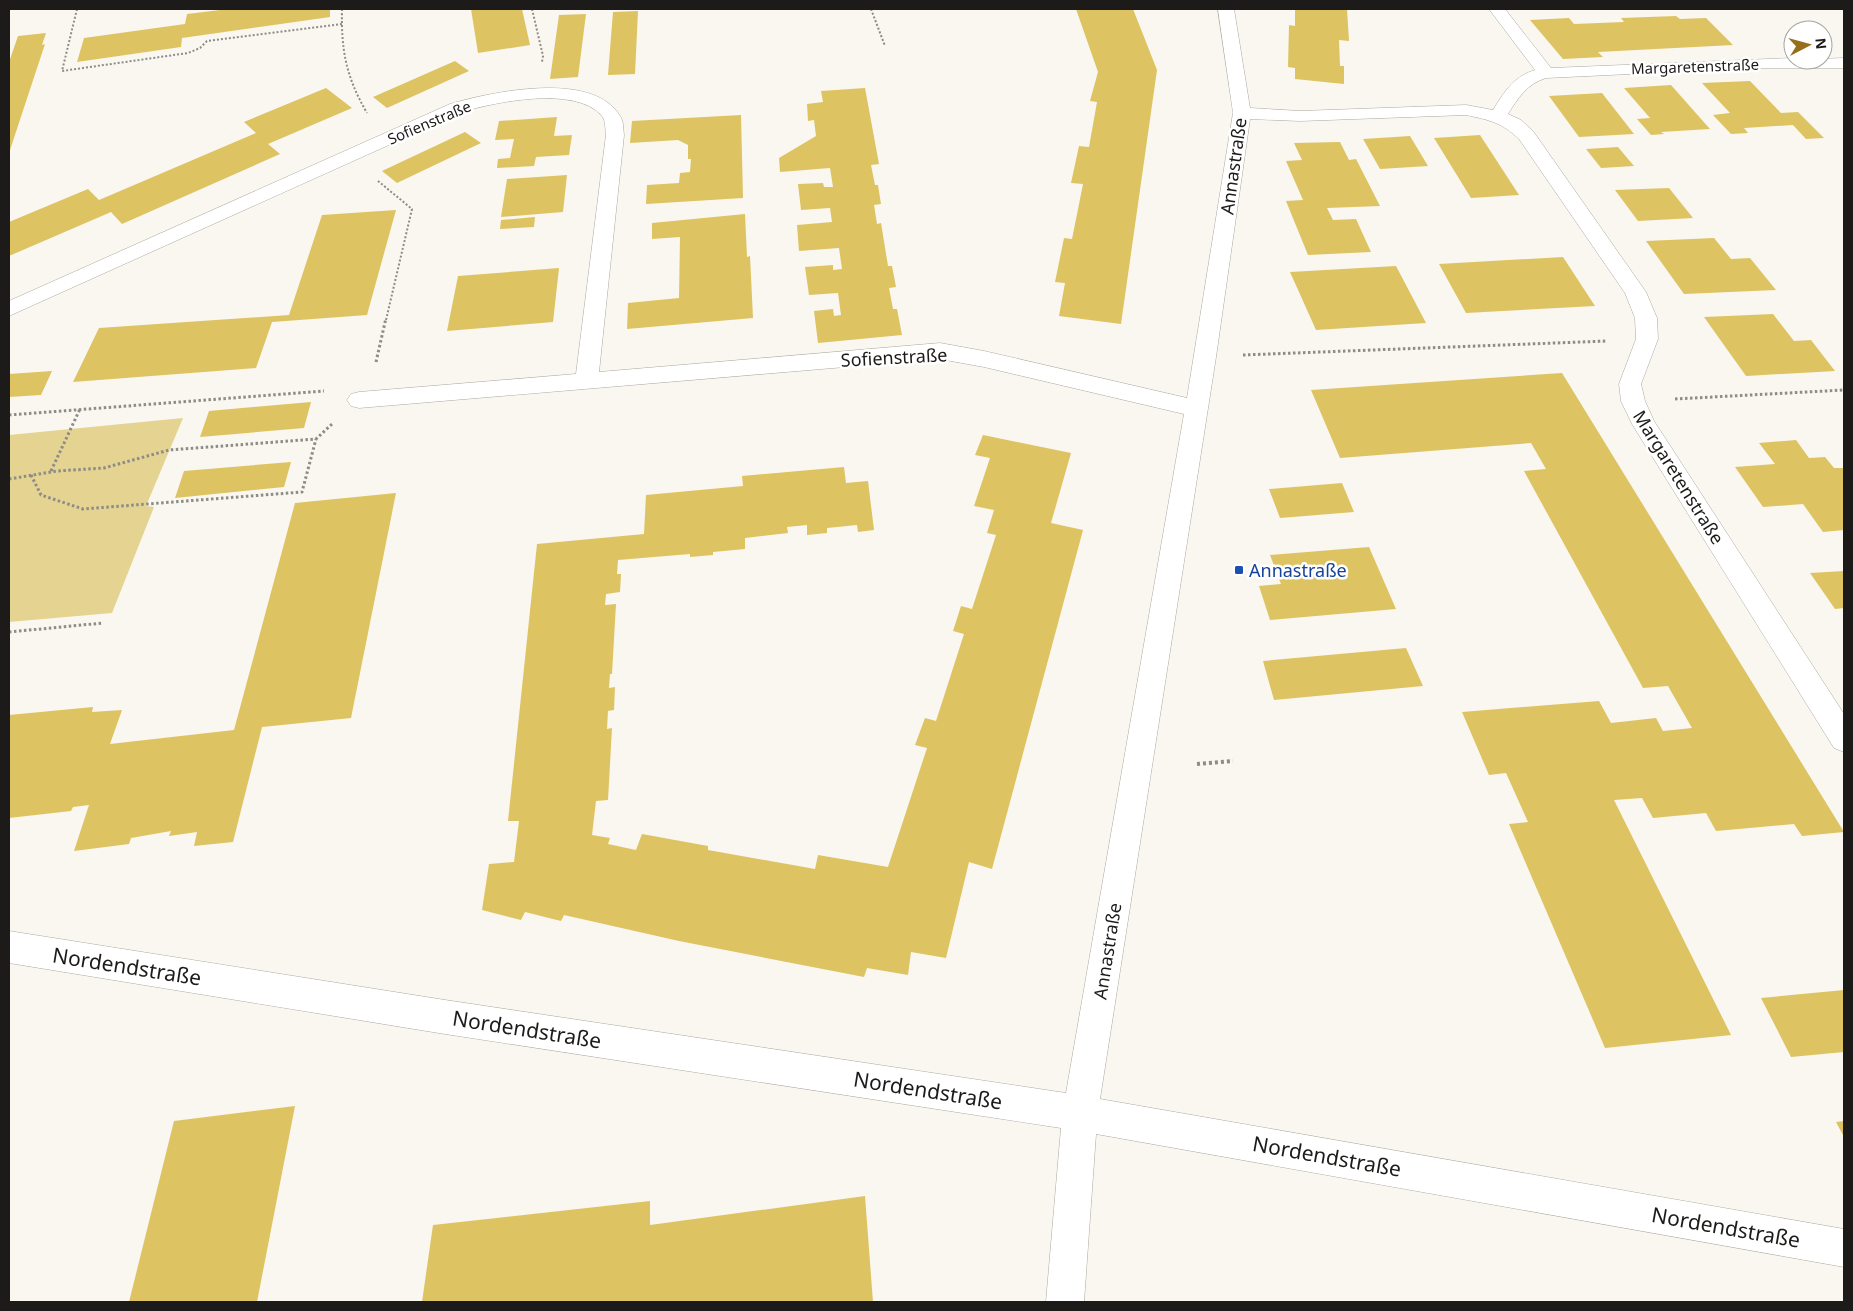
<svg xmlns="http://www.w3.org/2000/svg" width="1853" height="1311" viewBox="0 0 1853 1311" font-family="'Noto Sans',sans-serif">
  <style>
    .green { fill: #e5d392 }
    .building { fill: #dec363 }
    .lines { fill: none; stroke-linecap: round; stroke-linejoin: round }
    .minor-casing { stroke: #aba8a1; stroke-width: 1 }
    .path-far2 { stroke: #8d8c87; stroke-width: 2; stroke-dasharray: 2 2; stroke-linecap: butt }
    .path-far1 { stroke: #8d8c87; stroke-width: 3; stroke-dasharray: 2.5 2.5; stroke-linecap: butt }
    .path { stroke: #8d8c87; stroke-width: 4; stroke-dasharray: 3 3; stroke-linecap: butt }
    .minor { fill: #fff; fill-rule: evenodd }
    .transit-dot { fill: #1a4fb4; stroke: #fff; stroke-width: 2 }
    .labels { text-anchor: middle; dominant-baseline: central; stroke-width: 5; stroke-linejoin: round; paint-order: stroke }
    .far-street-label { font-size: 15px; fill: #1c1b19; stroke: #fff }
    .street-label { font-size: 18px; fill: #1c1b19; stroke: #fff }
    .transit-label { font-size: 18px; fill: #164399; stroke: #fff; text-anchor: start }
    .near-street-label { font-size: 21px; fill: #1c1b19; stroke: #fff }
  </style>
  <rect width="100%" height="100%" fill="#f9f7ef"/>
  <path class="green" d="M183 418 146 506 154 507 112 613 9 622V435Z"/>
  <path class="building" d="M228 9H330V17L182 38 181 47 77 62 84 38 185 24 187 14Z
    M471 9H522L530 45 478 53Z
    M1076 9H1133L1157 70 1121 324 1059 316 1065 283 1055 282 1064 238 1072 239 1083 184 1071 183 1079 146 1089 147 1097 102 1090 101 1098 72Z
    M1295 9H1347L1349 41 1339 40 1340 66H1344V84L1295 79V68L1288 67 1289 25 1295 26Z
    M638 11 635 74 608 75 613 12Z
    M586 14 578 77 550 79 559 15Z
    M1676 16 1680 19 1706 18 1733 45 1598 52 1603 57 1563 59 1530 20 1569 18 1574 24 1624 22 1621 18Z
    M46 33 42 45 45 44 9 153V62L18 36Z
    M455 61 469 71 387 108 373 97Z
    M1750 81 1781 113 1798 112 1824 138 1806 139 1793 125 1744 128 1748 133 1731 134 1713 115 1730 113 1702 83Z
    M1671 85 1710 129 1661 132 1664 134 1651 135 1637 119 1650 118 1624 88Z
    M326 88 352 108 268 144 280 154 122 224 111 212 9 256V222L88 189 99 200 256 133 244 122Z
    M865 88 879 164 871 165 875 185H878L881 204 874 205 877 224 881 223 888 266H892L896 287 889 288 893 309H897L902 335 818 343 814 311 833 309 834 316 841 315 838 293 809 295 805 267 833 265V270L842 269 839 248 799 251 797 225 832 222 830 208 801 210 798 184 823 183 824 187H833L830 168 780 172 779 158 816 136 814 120 808 121 807 104 823 102 821 91Z
    M1602 93 1634 134 1579 137 1549 96Z
    M741 115 743 198 646 204 647 185 679 183 680 173 690 172 691 159H688V145L678 140 630 143 632 121Z
    M557 117 554 136 572 135 569 155 536 157 534 166 497 168 498 159 510 158 514 139 495 140 499 121Z
    M465 132 481 143 397 183 382 171Z
    M1480 135 1519 195 1471 198 1434 138Z
    M1410 136 1428 166 1380 169 1363 139Z
    M1340 142 1349 160 1356 159 1380 206 1327 208 1333 220 1356 219 1371 252 1308 255 1286 201 1303 200 1286 161 1302 160 1294 143Z
    M1618 147 1634 166 1601 168 1586 149Z
    M567 175 563 212 501 217 507 179Z
    M1669 188 1693 218 1638 221 1615 190Z
    M396 210 367 315 272 322 256 368 73 382 99 328 289 315 322 215Z
    M745 214 747 257 750 256 753 318 627 329 628 303 679 298 680 237 652 239V223Z
    M535 217 534 227 500 229 501 220Z
    M1714 238 1731 259 1750 258 1776 290 1684 294 1646 241Z
    M1563 257 1595 306 1466 313 1439 264Z
    M1396 266 1426 323 1316 330 1290 272Z
    M559 268 553 322 447 331 458 276Z
    M1773 314 1794 341 1811 340 1835 371 1746 376 1704 317Z
    M52 371 41 395 9 397V374Z
    M1562 373 1844 832 1802 836 1794 824 1716 831 1706 813 1653 818 1642 798 1614 800 1731 1035 1605 1048 1509 824 1528 822 1506 773 1489 775 1462 712 1599 701 1611 723 1656 718 1663 731 1692 728 1668 686 1643 688 1524 471 1546 469 1531 443 1340 458 1311 390Z
    M311 402 304 428 200 437 209 411Z
    M983 435 1071 453 1051 523 1083 530 992 869 969 862 946 958 911 952 908 975 867 968 864 977 679 941 564 915 561 921 525 912 521 920 482 910 489 864 514 862 519 821H508L537 544 644 534 646 495 743 486 742 476 844 467 846 483 868 481 874 530 858 532 857 525 827 528V533L807 535V525L787 527 788 533 745 538V549L713 552V555L690 557V554L618 560 617 574H621L620 592 606 594 605 605 616 604 612 674H610L609 688 615 687 614 710 608 711 607 729 612 728 608 800 596 801 592 835 610 838 608 844 636 850 642 834 708 846V850L815 869 818 855 888 867 927 748 915 745 925 718 936 721 964 634 953 631 961 606 972 609 996 535 987 533 994 510 974 506 990 458 975 455Z
    M1796 440 1809 458 1825 457 1834 468H1844V530L1823 532 1803 504 1763 507 1735 467 1775 464 1759 443Z
    M291 462 284 487 175 498 184 471Z
    M1342 483 1354 512 1280 518 1269 489Z
    M396 493 351 718 262 727 233 842 194 846 197 832 169 836 171 831 131 838 129 844 74 851 89 805 73 807 71 811 9 818V715L93 707 92 712 122 710 110 744 234 730 295 503Z
    M1369 547 1396 609 1270 620 1259 586 1281 584 1270 555Z
    M1844 571V608L1835 609 1810 573Z
    M1406 648 1423 686 1274 700 1263 661Z
    M1844 990V1052L1791 1057 1761 998Z
    M295 1106 257 1302H129L174 1121Z
    M1844 1121V1137L1836 1122Z
    M865 1196 873 1302H422L433 1225 650 1201V1225Z"/>
  <g class="lines">
    <g class="minor-casing">
      <path id="minor" d="M1218 9H1234L1250 108 1300 111 1466 105 1493 110C1504 92 1514 76 1535 70L1489 9H1505L1551 68 1793 58V60L1844 58V68H1756L1546 78C1527 84 1518 98 1508 114L1521 120 1533 131 1646 292 1657 318 1658 339 1641 384 1645 401 1654 421 1844 714V752L1834 748 1632 424 1621 401 1619 384 1636 339 1635 318 1625 293 1519 139C1501 122 1489 120 1466 115L1300 121 1250 119 1216 357 1100 1099 1844 1229V1267L1096 1134 1084 1302H1046L1061 1128 445 1034 9 963V931L445 1000 1066 1093 1184 414 984 367 940 359 359 408 351 406 347 400 351 394 359 392 576 374 606 135C605 129 606 121 602 116 576 85 495 102 462 112L9 316V301L450 104C491 92 593 70 620 116 624 122 623 129 624 135L599 372 940 343 984 351 1187 398 1233 113Z"/>
    </g>
    <path class="path-far2" d="M77 9 62 71 188 53 200 48 207 41 342 24
      M342 9C341 50 346 77 367 113
      M532 9 543 56 542 62
      M871 9 885 46
      M378 181 412 209 386 320"/>
    <path class="path-far1" d="M1243 355 1607 341
      M376 362 386 318
      M1675 399 1844 390
      M9 415 324 391
      M51 471 80 409
      M31 475 41 495 83 509 302 492 316 439
      M9 479 57 471 104 468 169 450 316 439 332 424
      M9 632 103 623"/>
    <path class="path" d="M1197 764 1233 761"/>
    <use href="#minor" class="minor"/>
  </g>
  <rect class="transit-dot" x="1234" y="565" width="10" height="10" rx="2.5"/>
  <g class="labels">
    <g class="far-street-label">
      <text transform="translate(1695 66) rotate(-2)">Margaretenstraße</text>
      <text transform="translate(429 122) rotate(-23)">Sofienstraße</text>
    </g>
    <g class="street-label">
      <text transform="translate(1233 166) rotate(-82)">Annastraße</text>
      <text transform="translate(894 357) rotate(-3)">Sofienstraße</text>
      <text transform="translate(1679 477) rotate(58)">Margaretenstraße</text>
      <text transform="translate(1107 951) rotate(-81)">Annastraße</text>
    </g>
    <g class="transit-label">
      <text x="1249" y="570">Annastraße</text>
    </g>
    <g class="near-street-label">
      <text transform="translate(127 966) rotate(9)">Nordendstraße</text>
      <text transform="translate(527 1029) rotate(9)">Nordendstraße</text>
      <text transform="translate(928 1090) rotate(9)">Nordendstraße</text>
      <text transform="translate(1327 1156) rotate(10)">Nordendstraße</text>
      <text transform="translate(1726 1227) rotate(10)">Nordendstraße</text>
    </g>
  </g>
  <rect width="1853" height="1311" fill="none" stroke="#1c1b19" stroke-width="20"/>
  <g transform="translate(1808 45) rotate(84)"><circle r="24" fill="#ffffff" stroke="#a4a4a3"/>
  <path d="M0-4L9 19L0 12L-9 19Z" fill="#976f1a"/>
  <text y="-8" font-size="14" font-weight="bold" text-anchor="middle" fill="#1c1b19">N</text>
  </g>
</svg>
